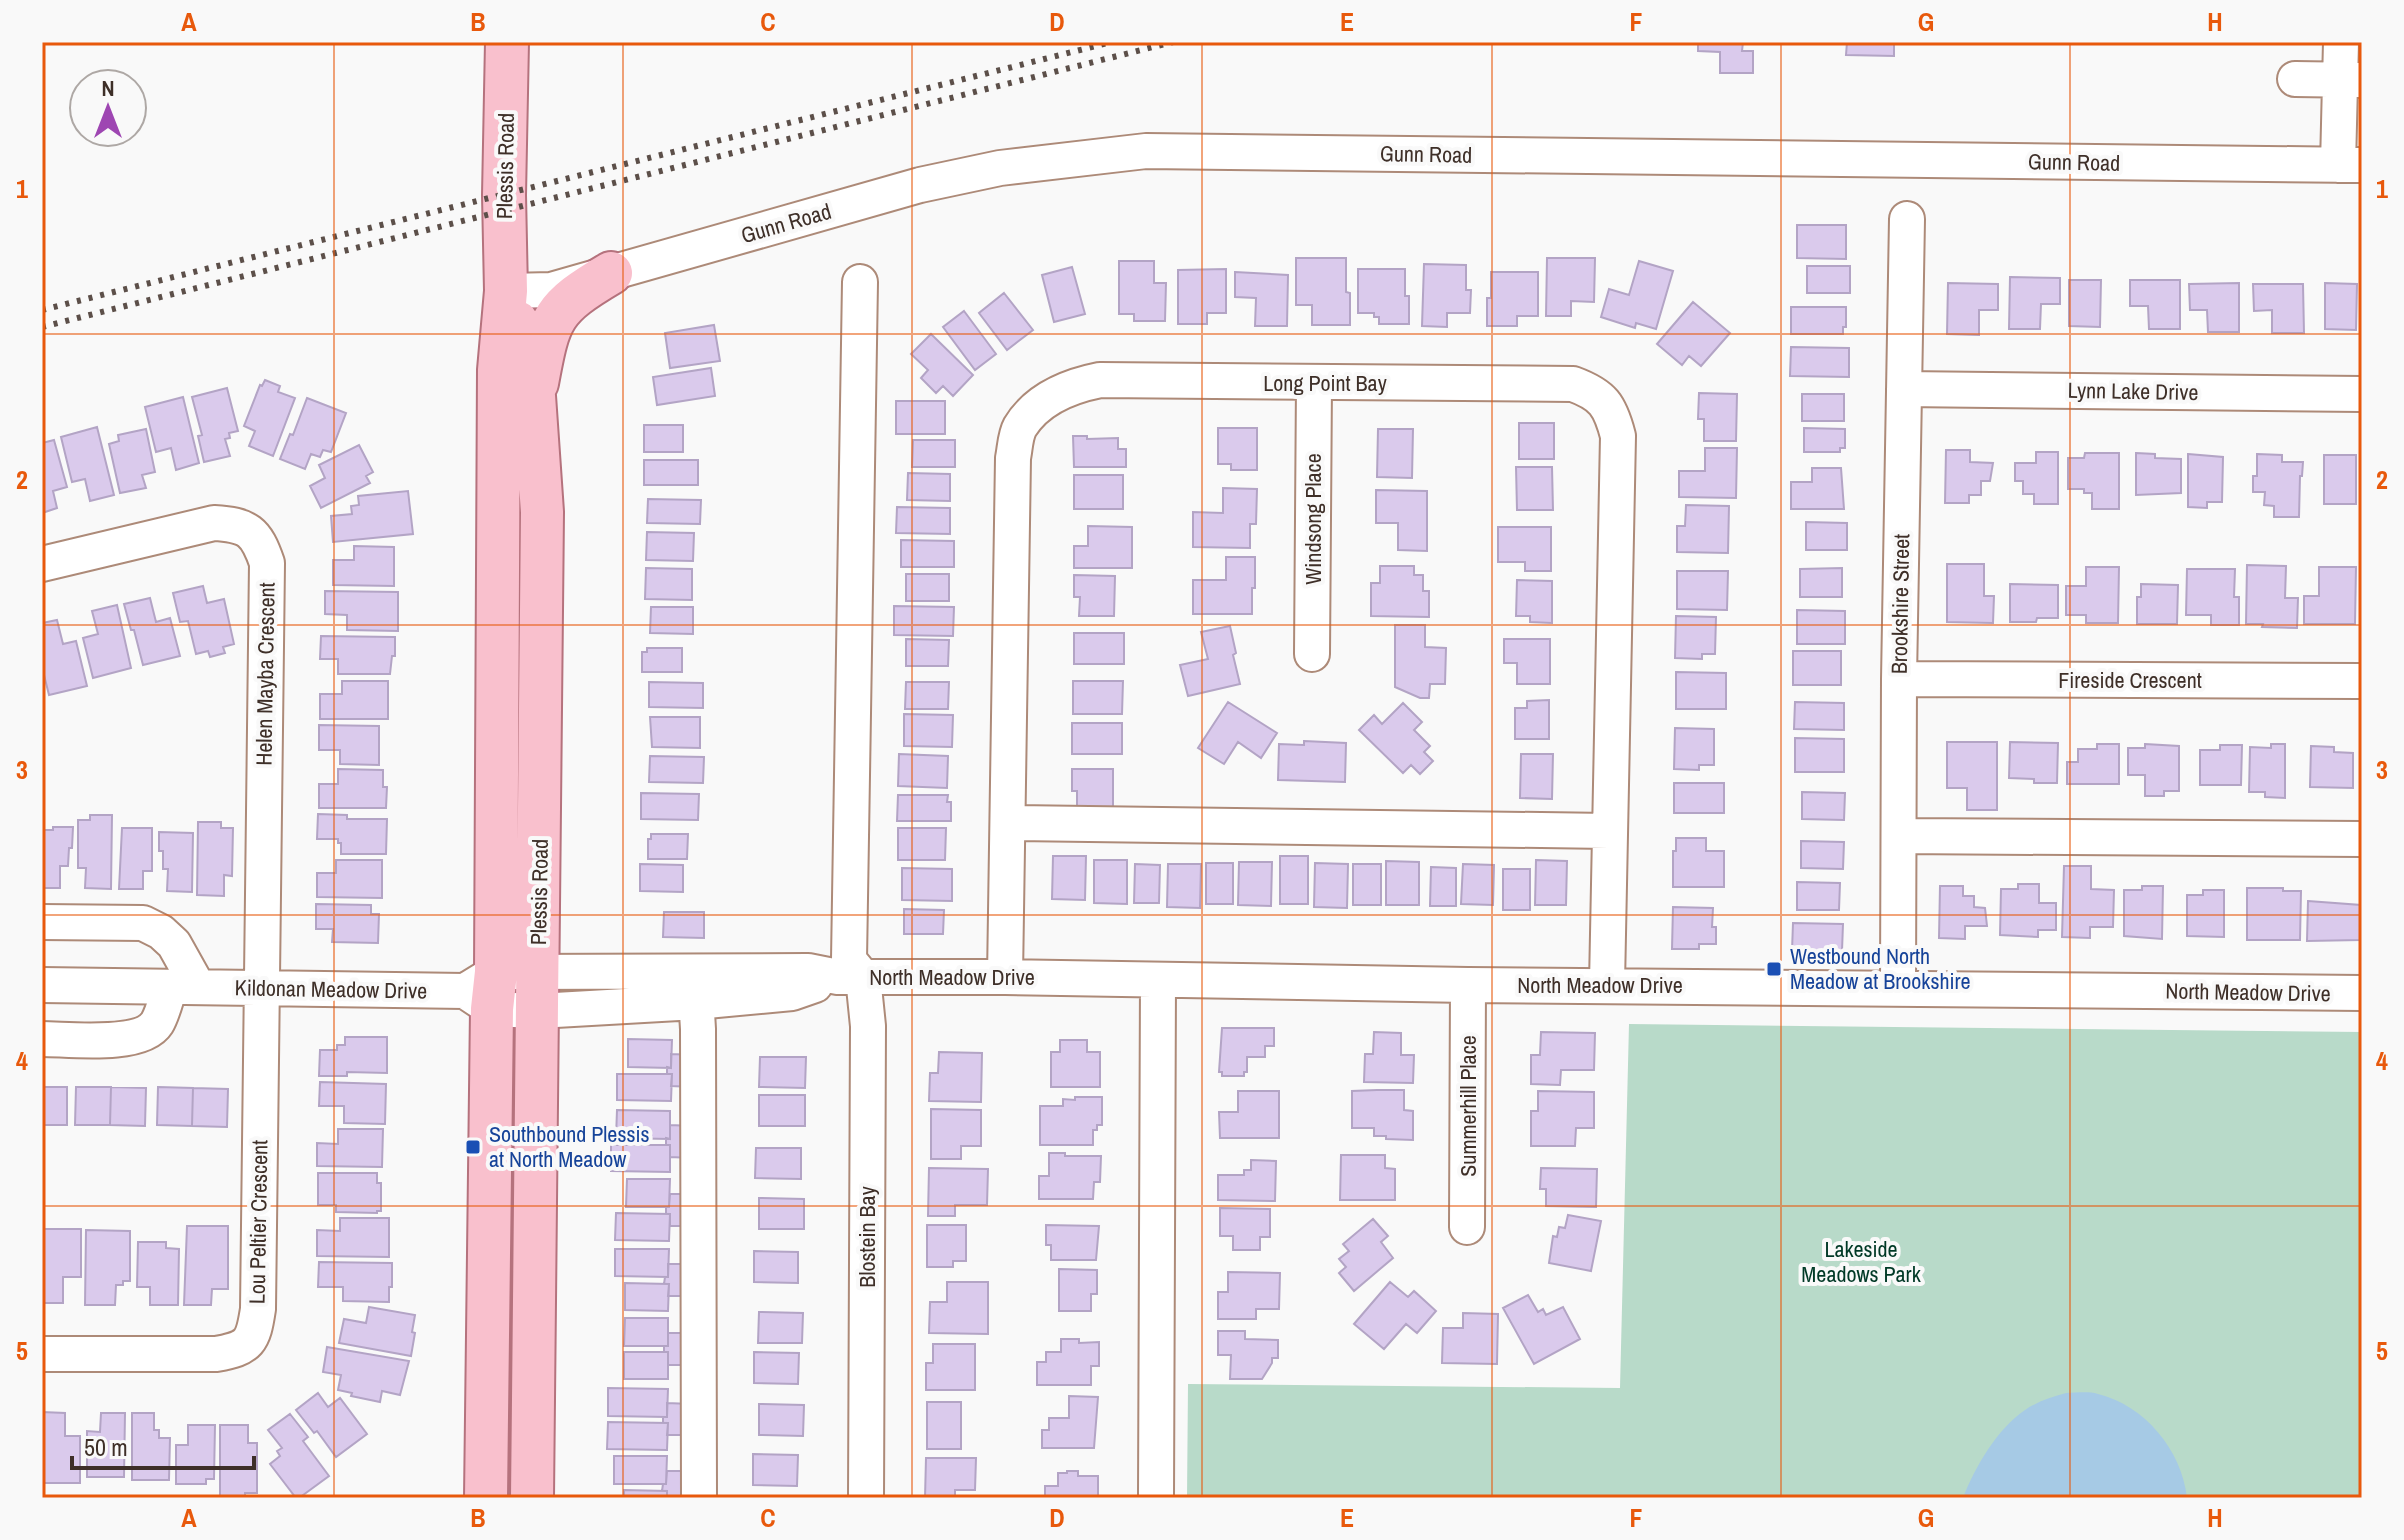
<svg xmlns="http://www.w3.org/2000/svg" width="2404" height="1540" viewBox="0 0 2404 1540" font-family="'Archivo Narrow',sans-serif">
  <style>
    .green { fill: #b8dac9 }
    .water { fill: #a6cae5 }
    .building { fill: #dacaec; stroke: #b3a4c5; stroke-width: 2 }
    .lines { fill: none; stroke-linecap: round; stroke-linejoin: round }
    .minor-casing { stroke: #ad8a78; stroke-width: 38 }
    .major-casing { stroke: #b5727d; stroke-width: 46 }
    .minor { stroke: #fff; stroke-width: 34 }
    .major { stroke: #f9c0cd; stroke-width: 42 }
    .rail { stroke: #5c4f49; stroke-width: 6; stroke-dasharray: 4 8; stroke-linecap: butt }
    .grid { fill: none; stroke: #e8590c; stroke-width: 2; stroke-opacity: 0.55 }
    .transit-dot { fill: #1a4fb4; stroke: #f9f9f9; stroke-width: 3 }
    .labels { text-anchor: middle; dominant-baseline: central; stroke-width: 8; stroke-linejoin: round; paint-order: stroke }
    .street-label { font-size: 22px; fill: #3e2f28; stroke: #f9f9f9 }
    .transit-label { font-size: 22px; fill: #164399; stroke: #f9f9f9; text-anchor: start }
    .park-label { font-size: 22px; fill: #003926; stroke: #f9f9f9 }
    .neatline { fill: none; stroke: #e8590c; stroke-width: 3 }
    .grid-label { font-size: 26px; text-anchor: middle; font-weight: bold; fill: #e8590c }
  </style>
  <rect width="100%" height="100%" fill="#f9f9f9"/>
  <path class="green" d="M1629 1024 2362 1032V1498H1187L1188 1384 1620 1388Z"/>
  <path class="water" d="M2066 1393C2076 1393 2088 1391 2098 1394 2144 1405 2182 1450 2187 1498H1963C1975 1467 1997 1429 2025 1410 2038 1401 2052 1397 2066 1393Z"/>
  <path class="building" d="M1698 42H1743L1742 51H1753V73H1720V52L1698 51Z
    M1847 42H1894V56L1846 55Z
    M1797 225H1846V259L1797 258Z
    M1296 258H1346V292L1350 293V325H1312V305H1296Z
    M1547 258H1595L1594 302 1571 301V316H1546Z
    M1119 261H1154V283H1166L1165 321H1134V314H1119Z
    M1639 261 1673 271 1656 329 1636 323 1635 328 1601 317 1609 289 1629 295Z
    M1424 264 1466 265V290H1471L1470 313H1447V327L1422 326Z
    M1807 266H1850V293H1807Z
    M1072 267 1085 314 1054 322 1042 275Z
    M1226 269V313H1207V324H1178V270Z
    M1358 269H1405V296H1409V324H1379V317H1374V313H1358Z
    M1235 272 1288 275 1287 326H1255L1256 298 1235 297Z
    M1491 272H1538V316H1517V326H1487V298H1491Z
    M2010 277 2060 278V304H2041L2040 329H2009Z
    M2069 280H2101L2100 327 2069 326Z
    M2130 280H2180V329H2149L2148 306H2130Z
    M1948 283 1998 284V310H1979V335L1947 334Z
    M2239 283V332H2208L2207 310H2190L2189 284Z
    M2325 283 2357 284 2356 330 2325 329Z
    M2253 284H2303L2304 333H2272V310L2254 311Z
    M1004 293 1033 330 1007 350 979 313Z
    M1693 302 1730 333 1701 366 1689 356 1682 365 1657 344Z
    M1791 307H1846V327H1843V334H1791Z
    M964 311 996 354 975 370 943 327Z
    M714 325 720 361 670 368 665 333Z
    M931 334 973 375 953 396 943 386 936 393 921 378 928 370 911 354Z
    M1791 347 1849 348V377L1790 376Z
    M711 368 715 396 657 405 653 377Z
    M265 380 280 386 278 392 295 398 273 456 249 446 255 431 244 426 260 385 262 386Z
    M227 388 238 431 229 433 230 438 225 439 230 456 204 462 198 436 202 435 192 397Z
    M1699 393 1737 394 1736 441H1704V419H1698Z
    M1802 394H1844V421H1802Z
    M183 397 199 463 176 470 171 448 156 452 145 407Z
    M307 398 346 413 331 452 323 450 320 457 311 454 305 469 280 459 290 434 293 435Z
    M896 401H945V434H896Z
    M1519 423H1554V459H1519Z
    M644 425H683V452H644Z
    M97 427 114 495 90 501 85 479 72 482 61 437Z
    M1218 428H1257V470H1231V464H1218Z
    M1804 428 1845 429V448H1840V452H1804Z
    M146 429 155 472 142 475 146 488 120 493 109 444 119 441 118 435Z
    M1378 429H1413L1412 478 1377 477Z
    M1073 436H1087V439L1118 438V449H1126V467H1074Z
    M54 440 67 487 53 491 57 508 42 513V443Z
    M913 440H955V467H912Z
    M359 445 373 472 366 476 370 483 321 508 310 486 325 478 319 465Z
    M1705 448H1737L1736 498 1679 497V471H1705Z
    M1946 450H1970V462L1993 463 1990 481H1981V495H1969V503H1945Z
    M2036 452H2058V504H2034V494H2023V481H2015V463H2036Z
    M2085 453H2119V509H2092V493H2084V489H2068V458H2084Z
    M2136 453 2155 454V458L2181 459V493L2136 495Z
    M2188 454 2223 457 2222 502H2207V508L2188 507Z
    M2257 454 2282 455V462H2303L2302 476H2300L2299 517H2274V506L2264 505 2265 492H2253V476H2257Z
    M2324 455H2356V504H2324Z
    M644 460H698V485H644Z
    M1516 467H1552L1553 510H1517Z
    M1812 468H1841L1844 509H1791V482H1812Z
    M908 473 950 474V501L907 500Z
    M1074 475H1123V509H1074Z
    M1223 488 1257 489 1256 524H1250V548L1193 547V512L1223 513Z
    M1376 490 1427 491V551L1398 550V523H1376Z
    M408 491 413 534 333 542 331 516 352 514 351 506 359 505 358 496Z
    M648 499 701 500 700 524 647 523Z
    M1686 505 1729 506 1728 553 1677 552V526H1685Z
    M897 507 950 508V534L896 533Z
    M1806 522 1847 523V550H1806Z
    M1088 526 1132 527V568H1074V546H1088Z
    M1498 527H1551V571H1525V562H1498Z
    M647 532 694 533 693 561 646 560Z
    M901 540 954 541V567H901Z
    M354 546 394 547V586L333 585V560H354Z
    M1226 557H1255V588H1252V614H1193V580H1226Z
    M1947 564H1984V596H1994L1993 623 1947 622Z
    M2247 565 2286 566 2285 598H2298L2297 628 2262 627 2263 624H2246Z
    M1380 566H1414V575H1423V591H1429V617L1371 616V583H1380Z
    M2086 567H2119L2118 623H2086V615H2066V586H2086Z
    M2319 567H2356L2355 624H2304V596H2319Z
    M646 568 692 569V600L645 599Z
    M1842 568V597H1800V569Z
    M2187 569H2235L2234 597H2239V625H2211V615H2186Z
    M1677 571H1728L1727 610 1677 609Z
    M906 574H949V601H906Z
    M1074 575 1115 576 1114 616H1079L1080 597H1074Z
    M1517 580 1552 581V623L1530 622V616H1516Z
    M2010 584 2058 585V618H2037L2036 622H2010Z
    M2141 584 2178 585 2177 624H2137V597H2141Z
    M203 586 207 603 224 599 234 644 223 647 225 653 210 657 208 651 196 654 188 621 180 622 173 593Z
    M325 591 398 592V631L347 630V615L325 614Z
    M150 598 156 622 170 618 180 656 143 665 134 630H131L124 604Z
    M117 605 131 668 93 678 83 638 98 634 92 611Z
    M894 606 954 607 953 636 894 635Z
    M651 607H693V634L650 633Z
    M1797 610 1845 611V644H1797Z
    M1676 616 1716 617 1715 654H1702V659L1675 658Z
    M57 620 63 644 76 641 87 686 49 695 42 667V623Z
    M1395 625H1425V647L1446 648 1445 684H1430L1429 698H1420L1395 687Z
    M1230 626 1236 653 1233 655 1240 684 1188 696 1180 665 1208 659 1201 632Z
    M1074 633H1124V664H1074Z
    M321 636 395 637V656H392L390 674H338V659H320Z
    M906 639 949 640 948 666H906Z
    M1504 639H1550V684H1517V663H1504Z
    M647 648H682V672H642V652H647Z
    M1793 651H1841V685H1793Z
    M1676 672 1726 673V709H1676Z
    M342 681H388V719H320V694H342Z
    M1073 681H1123L1122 714H1073Z
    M649 682 703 683V708L649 707Z
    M906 682H949L948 709H905Z
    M1549 700V739H1515V708H1527V701Z
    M1228 702 1277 733 1261 758 1238 742 1224 764 1198 748Z
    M1795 702 1844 703V730L1794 729Z
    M1403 703 1422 722 1414 730 1430 746 1424 752 1433 761 1420 774 1411 765 1403 773 1359 730 1374 715 1382 724Z
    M904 714 953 715 952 747 904 746Z
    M650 717H700V748L652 747Z
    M1072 723H1122V754H1072Z
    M319 725 379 726V765L340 764V750H319Z
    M1675 728 1714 729V765H1699V770L1674 769Z
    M1795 738 1844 739V772H1795Z
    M1304 741 1346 743 1345 782 1278 780 1279 744 1304 745Z
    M1947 742H1997V810H1967V788H1947Z
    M2010 742 2058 743 2057 783H2034V779L2009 778Z
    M2097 744H2119V784H2067V762H2078V749H2097Z
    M2145 744 2179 746V791H2164V796H2145V775H2128V748H2145Z
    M2271 744H2285V798L2265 797V792H2249L2250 747 2271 748Z
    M2220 745H2242L2241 785H2200V750H2220Z
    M2311 746 2334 747V752L2353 753V788L2310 787Z
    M899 754 948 756 947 788 898 786Z
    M1521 754H1553L1552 799 1520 798Z
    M650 756 704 757 703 783 649 782Z
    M338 769 383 770V787H387L386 808H319V784H338Z
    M1072 769H1113V810H1077V791H1072Z
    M1674 783H1724V813H1674Z
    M1802 792 1845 793 1844 820 1802 819Z
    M641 793 699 794 698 820 641 819Z
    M898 795H948L947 802H951V821H897Z
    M318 814 347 815V819H387L386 854H341V843H338V839H317Z
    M90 815H112L111 889 85 888 86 868H78V820H90Z
    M198 822H221V828H233L232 876 224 875V896L197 895Z
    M53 827H73L72 848H69L68 866H60V888H42V830H53Z
    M122 828H152V871H143V889H119Z
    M898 828H946L945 860H898Z
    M159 832 193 833 192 892 167 891 168 869H163V851H159Z
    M651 834H688L687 859H648V839H651Z
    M1676 838H1706V851H1724V887H1673V851H1676Z
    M1801 841 1844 842 1843 869 1801 868Z
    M1053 856H1086L1085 900 1052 899Z
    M1280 856H1308V904H1280Z
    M336 860H382V898L317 897V873H336Z
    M1094 860H1127V904L1094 903Z
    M1536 860 1567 861 1566 905H1535Z
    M1386 861 1419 862V905H1386Z
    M1239 862H1272L1271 906 1238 905Z
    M1206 863H1233V904H1206Z
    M1315 863 1348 864 1347 908 1314 907Z
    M640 864 683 865V892L640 891Z
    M1135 864 1160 865 1159 903H1134Z
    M1168 864H1201L1200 908 1167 907Z
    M1353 864H1381V905H1353Z
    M1463 864 1494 865 1493 905 1461 904Z
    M2064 866H2091V889L2114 890 2113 927H2090V938L2062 937Z
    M1431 867 1456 868V906H1430Z
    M902 868 952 869V901L902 900Z
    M1503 869H1530V910H1503Z
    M1797 882 1840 883 1839 910H1797Z
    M2018 884H2039V903H2056V930H2038V937L2000 935 2001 889H2018Z
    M1940 886H1963V896H1974V907L1985 908 1987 926H1965V939L1939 938Z
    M2142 886H2163L2162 939 2124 936V890H2142Z
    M2247 888H2283V891H2301L2300 940H2247Z
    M2203 890H2224V937L2187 936V895H2203Z
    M2308 901 2361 905 2360 940 2307 941Z
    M316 904 371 905V914H379L378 943 332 942 333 929H316Z
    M1673 907 1713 908 1712 927H1716V944H1699V949H1672Z
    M904 909 944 910 943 934H904Z
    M664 912H704V938L663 937Z
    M1793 923 1843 924 1842 951H1792Z
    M1222 1028H1274V1046H1265V1057H1247V1072H1244V1076H1222V1072H1219Z
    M1374 1032 1401 1033V1055H1414L1413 1083 1364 1082 1365 1054H1373Z
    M1541 1032 1595 1033 1594 1070H1561L1560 1085 1531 1084V1055H1540Z
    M345 1037H387V1073L347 1072V1076H319L320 1050H337V1045H345Z
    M628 1039 672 1040 671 1068 628 1067Z
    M1060 1040H1087V1052H1100V1087H1051V1052H1060Z
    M939 1052 982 1053 981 1102 929 1101 930 1073H938Z
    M671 1054 694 1055 693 1087 671 1086 672 1074H667V1067L671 1068Z
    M760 1057H806L805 1088 759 1087Z
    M617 1074H672L671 1101 617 1100Z
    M320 1082 386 1084 385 1124 344 1123V1106H319Z
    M42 1087H67V1125H42Z
    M76 1087H111L110 1125H75Z
    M111 1087 146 1088 145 1126 110 1125Z
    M158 1087 193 1088 192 1126 157 1125Z
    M193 1088 228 1089 227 1127 192 1126Z
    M1377 1090H1404V1110L1413 1111V1140L1386 1139V1136H1374V1128H1352V1091Z
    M1238 1091H1279V1138H1220L1219 1112H1238Z
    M1538 1091 1594 1092V1128H1576L1575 1146H1531V1111H1538Z
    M759 1095H805V1126H759Z
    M1075 1097H1102V1125H1097V1130H1093V1145H1040V1106H1063V1099L1075 1100Z
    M931 1109 981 1110V1146H961V1159H931Z
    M617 1110 670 1111V1139L616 1138Z
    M670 1125 692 1126V1158L670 1157V1145H666V1138L670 1139Z
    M338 1129H383L382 1167 317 1166V1143L338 1144Z
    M611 1145H670V1172L611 1171Z
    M756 1148H801V1179L755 1178Z
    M1049 1153H1065V1156H1101L1100 1182H1094L1093 1199H1039V1176H1049Z
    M1341 1155H1385V1168L1395 1169V1200H1340Z
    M1251 1160 1276 1161 1275 1201 1218 1200V1175H1244V1170H1251Z
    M929 1168 988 1169 987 1205H955V1216H928Z
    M1541 1168 1597 1169 1596 1207 1546 1206V1189H1540Z
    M318 1173H377V1183H381V1211H377V1213L336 1212V1205H318Z
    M627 1179H670L669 1207H626Z
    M670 1194H692V1226H670V1214H666V1207H669Z
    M759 1198 804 1199V1229H759Z
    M1220 1208 1270 1209V1237H1260V1250H1233V1236H1220Z
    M616 1213 670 1214 669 1241 615 1240Z
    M1568 1215 1601 1221 1591 1271 1549 1263 1553 1236 1557 1237 1559 1227 1565 1228Z
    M340 1218H389V1257L317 1256V1230L340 1231Z
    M1373 1219 1388 1236 1381 1242 1393 1258 1354 1291 1339 1273 1346 1267 1339 1259 1349 1251 1343 1244Z
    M927 1225H966V1261H953V1267H927Z
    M1046 1225 1099 1226 1096 1260H1051V1245H1046Z
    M187 1226H228V1289H212L211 1305H184Z
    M42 1229H81V1277H63V1303H42Z
    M86 1230 130 1231V1281H123V1285H116L115 1305H85Z
    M138 1242H166V1248L179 1249 178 1305H150V1287H137Z
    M615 1249H669L668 1277 615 1276Z
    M754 1251 798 1252V1283L754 1282Z
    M319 1262 392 1263V1287H389V1302L343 1301V1287H318Z
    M668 1264H691L690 1296H668L669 1284H664L665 1277H668Z
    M1059 1269 1097 1270V1294H1091V1311H1059Z
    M1228 1272 1280 1273 1279 1309H1256V1319H1218V1292H1228Z
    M947 1282H988V1334L929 1333 930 1302H947Z
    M1390 1282 1408 1297 1414 1291 1436 1311 1417 1333 1406 1324 1384 1349 1354 1324Z
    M625 1283 669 1284 668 1311 625 1310Z
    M1528 1295 1538 1312 1543 1309 1546 1315 1563 1307 1580 1339 1534 1364 1503 1308Z
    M369 1307 415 1315 412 1332 415 1333 411 1356 339 1343 344 1319 366 1323Z
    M759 1312 803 1313 802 1343H758Z
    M1463 1313 1498 1314 1497 1364 1442 1363 1443 1328H1463Z
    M625 1318H668V1346H624Z
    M1218 1331H1245V1339L1278 1340V1358H1272V1363L1262 1379H1230L1231 1355H1218Z
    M668 1333H690V1365H668V1352H664V1346H668Z
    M1061 1339H1079V1343L1099 1342V1366H1091V1385H1037V1362H1046V1352H1061Z
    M933 1344H975V1390H926V1363H933Z
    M327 1347 409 1361 400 1395 382 1391 380 1402 351 1396 352 1393 338 1390 341 1375 323 1372Z
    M624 1352H668V1379H624Z
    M754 1352 799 1353 798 1384 754 1383Z
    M608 1388 668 1389 667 1417 608 1416Z
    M318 1393 328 1407 340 1398 367 1434 336 1457 317 1431 314 1433 296 1410Z
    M1069 1396 1098 1397 1094 1448H1042V1430H1049V1418H1069Z
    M927 1402H961V1449H927Z
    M667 1403 690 1404 689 1435H667L668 1423H663V1417H667Z
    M759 1404 804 1405 803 1436 759 1435Z
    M42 1412 65 1413V1436H80V1483H42Z
    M101 1413H125L124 1477H87V1431L100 1432Z
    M132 1413H154V1430H159V1438H170L169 1480H132Z
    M290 1414 308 1437 303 1441 329 1476 299 1498H296L270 1464 280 1456 277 1451 282 1448 268 1430Z
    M608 1422 668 1423 667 1450 607 1449Z
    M188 1425H215L214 1479H206V1484H176V1445H188Z
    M220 1425H248V1443H257V1493H245V1498H220Z
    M753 1454 798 1455 797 1486 753 1485Z
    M614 1456H667L666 1484H614Z
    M926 1458H976L975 1490H955V1498H925Z
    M667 1471H689V1498H667V1491H662L663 1484H666Z
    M1067 1471H1078V1476H1098V1498H1036L1045 1497V1486H1058V1473H1067Z
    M624 1490 667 1491V1498H624Z"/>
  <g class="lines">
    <g class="minor-casing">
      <path id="minor" d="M2295 79 2362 80
        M2338 165 2341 42
        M860 282 849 960 863 977 868 1026 866 1498
        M506 291 551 290 920 185 1000 168 1146 151 2362 165
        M1904 389 2362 394
        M42 564 214 523C248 525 256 531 267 563L258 1309C253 1342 250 1348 216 1354H42
        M1312 654 1314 383
        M1899 679 2362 681
        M1008 823 1609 831
        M1899 836 2362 839
        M42 922 143 923 161 932 174 944 198 987
        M1005 977 1013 458C1015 449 1015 436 1020 427 1037 399 1070 386 1100 380L1573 384C1603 395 1610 405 1618 436L1607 984
        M695 980 698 1029 699 1498
        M42 985 465 991 492 1009 538 1011 696 1002 792 993 815 985
        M1898 989 1899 679 1907 219
        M465 991 496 972 808 971 838 977H1005L1468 985 2362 993
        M42 1039C69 1039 141 1048 157 1023 163 1013 166 998 170 987
        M1467 1227 1468 985
        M1156 1498 1158 981"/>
    </g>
    <g class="major-casing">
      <path id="major" d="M517 322 521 352 534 396 542 512 532 1498
        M537 383C549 317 552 308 611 273
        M486 1498 492 1009 496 972 499 370 506 291 504 195 507 42"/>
    </g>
    <use href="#minor" class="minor"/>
    <use href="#major" class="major"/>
    <path class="rail" d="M42 310 1112 42
      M42 327 1173 42"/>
  </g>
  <path class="grid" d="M334 42V1498M623 42V1498M912 42V1498M1202 42V1498M1492 42V1498M1781 42V1498M2070 42V1498M42 334H2362M42 625H2362M42 915H2362M42 1206H2362"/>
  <g class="transit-dot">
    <rect x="1766" y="961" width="16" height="16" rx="4"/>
    <rect x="465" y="1139" width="16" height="16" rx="4"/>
  </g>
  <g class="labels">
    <g class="street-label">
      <text transform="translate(1426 154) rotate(1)">Gunn Road</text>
      <text transform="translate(2074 162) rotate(1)">Gunn Road</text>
      <text transform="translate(505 166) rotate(-89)">Plessis Road</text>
      <text transform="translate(786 223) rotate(-16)">Gunn Road</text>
      <text x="1325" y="383">Long Point Bay</text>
      <text transform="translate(2133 391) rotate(1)">Lynn Lake Drive</text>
      <text transform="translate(1313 519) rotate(-90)">Windsong Place</text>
      <text transform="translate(1900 604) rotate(-89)">Brookshire Street</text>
      <text transform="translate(265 674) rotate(-89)">Helen Mayba Crescent</text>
      <text x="2130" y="680">Fireside Crescent</text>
      <text transform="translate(539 892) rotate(-89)">Plessis Road</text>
      <text x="952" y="977">North Meadow Drive</text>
      <text x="1600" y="985">North Meadow Drive</text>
      <text transform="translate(331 989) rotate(1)">Kildonan Meadow Drive</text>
      <text transform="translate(2248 992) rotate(1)">North Meadow Drive</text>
      <text transform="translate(1468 1106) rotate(-90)">Summerhill Place</text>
      <text transform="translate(258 1222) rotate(-89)">Lou Peltier Crescent</text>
      <text transform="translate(867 1237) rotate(-90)">Blostein Bay</text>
    </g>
    <g class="transit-label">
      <text x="1790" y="956">Westbound North<tspan x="1790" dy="25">Meadow at Brookshire</tspan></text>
      <text x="489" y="1134">Southbound Plessis<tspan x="489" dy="25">at North Meadow</tspan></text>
    </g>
    <g class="park-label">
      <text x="1861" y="1249">Lakeside<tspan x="1861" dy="25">Meadows Park</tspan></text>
    </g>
  </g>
  <rect width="2404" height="1540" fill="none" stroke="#f9f9f9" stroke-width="88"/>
  <g transform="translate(108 108)"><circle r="38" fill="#f9f9f9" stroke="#aea8a5" stroke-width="2"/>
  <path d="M0-6L14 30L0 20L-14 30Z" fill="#9e46b2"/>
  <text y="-12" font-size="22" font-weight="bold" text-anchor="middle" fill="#3e2f28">N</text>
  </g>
  <path d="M72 1456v12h182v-12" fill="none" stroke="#3e2f28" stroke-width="4"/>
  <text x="84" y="1456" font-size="24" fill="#3e2f28" stroke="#f9f9f9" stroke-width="6" paint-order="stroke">50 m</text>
  <rect x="44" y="44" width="2316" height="1452" class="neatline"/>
  <g class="grid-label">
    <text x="189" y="31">A</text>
    <text x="478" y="31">B</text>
    <text x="768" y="31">C</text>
    <text x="1057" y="31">D</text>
    <text x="1347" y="31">E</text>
    <text x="1636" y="31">F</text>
    <text x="1926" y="31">G</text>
    <text x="2215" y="31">H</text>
    <text x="22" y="198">1</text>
    <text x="2382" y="198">1</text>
    <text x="22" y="489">2</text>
    <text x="2382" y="489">2</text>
    <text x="22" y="779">3</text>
    <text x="2382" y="779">3</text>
    <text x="22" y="1070">4</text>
    <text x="2382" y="1070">4</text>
    <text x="22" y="1360">5</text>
    <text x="2382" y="1360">5</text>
    <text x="189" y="1527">A</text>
    <text x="478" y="1527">B</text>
    <text x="768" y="1527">C</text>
    <text x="1057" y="1527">D</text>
    <text x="1347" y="1527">E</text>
    <text x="1636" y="1527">F</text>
    <text x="1926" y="1527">G</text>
    <text x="2215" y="1527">H</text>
  </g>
</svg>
